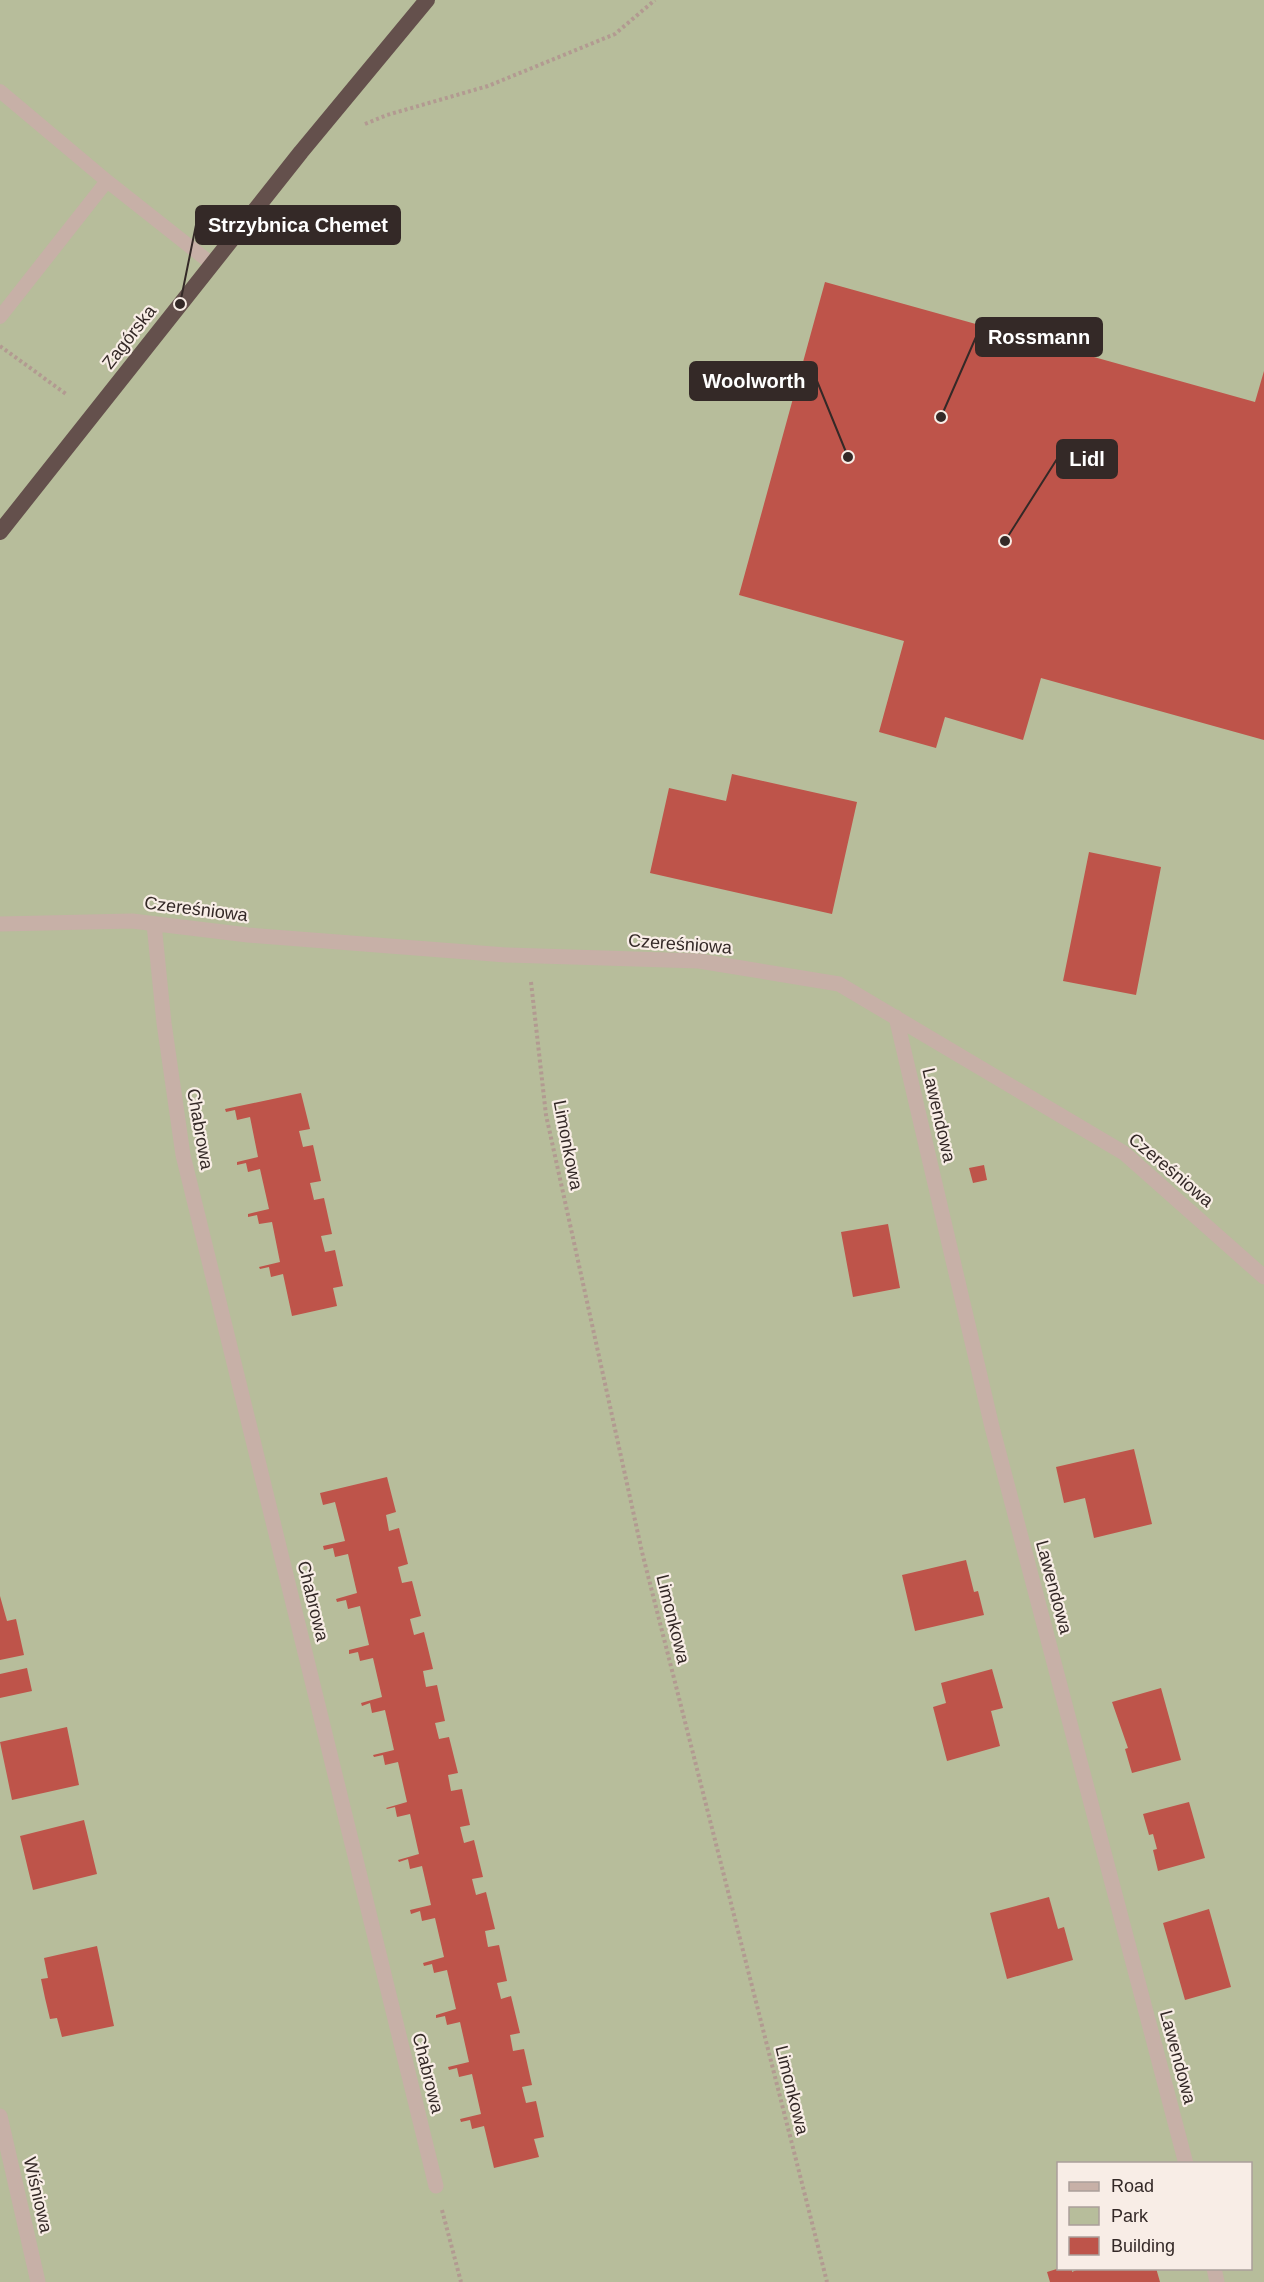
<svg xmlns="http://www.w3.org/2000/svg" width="1264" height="2282" viewBox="0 0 1264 2282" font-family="Helvetica,sans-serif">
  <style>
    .green { fill: #b7bd9b; fill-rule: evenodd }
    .building { fill: #be544a }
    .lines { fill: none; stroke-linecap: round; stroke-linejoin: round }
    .path { stroke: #b29a91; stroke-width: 4; stroke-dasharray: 3 3; stroke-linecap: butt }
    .service { stroke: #c7b0a7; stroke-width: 14 }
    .minor { stroke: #c7b0a7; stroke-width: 15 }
    .trunk { stroke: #64504c; stroke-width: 16 }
    .labels { text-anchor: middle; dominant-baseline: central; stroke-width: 4.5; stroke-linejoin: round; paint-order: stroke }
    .street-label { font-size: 18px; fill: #342927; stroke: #f8ede6 }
    .leader { fill: none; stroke: #342927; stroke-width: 2 }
    .callout-dot { fill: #342927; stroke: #f8ede6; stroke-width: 2 }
    .callout { fill: #342927; stroke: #342927; stroke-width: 2 }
    .callout-label { font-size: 20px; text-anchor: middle; font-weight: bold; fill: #fff }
  </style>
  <rect width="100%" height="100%" fill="#f0e2da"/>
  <path class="green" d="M0 0H1264V2282H0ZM1058 2164H1250V2268H1058Z"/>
  <path class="building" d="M825 282 1255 402 1264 371V740L1041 678 1023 740 945 717 936 748 879 732 904 641 739 595Z
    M732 774 857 802 832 914 650 873 669 788 726 801Z
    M1089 852 1161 867 1136 995 1063 981Z
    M301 1093 310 1129 299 1131 303 1147 313 1145 321 1181 310 1183 314 1200 324 1198 332 1234 321 1236 325 1252 335 1250 343 1286 333 1288 337 1306 292 1316 283 1274 271 1277 269 1267 260 1269 259 1267 280 1262 272 1222 259 1224 257 1215 248 1217V1214L269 1209 260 1169 248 1172 246 1163 237 1165V1162L258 1157 250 1117 237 1120 235 1110 226 1112 225 1109Z
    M984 1165 987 1180 973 1183 969 1168Z
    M888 1224 900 1288 853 1297 841 1232Z
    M1134 1449 1152 1524 1094 1538 1085 1498 1064 1503 1056 1467Z
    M387 1477 396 1512 386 1515 389 1531 399 1528 408 1564 398 1567 402 1583 412 1581 421 1616 410 1619 414 1635 424 1632 433 1669 423 1671 426 1687 437 1685 445 1721 435 1723 439 1739 449 1737 458 1773 448 1775 451 1791 462 1789 470 1825 460 1827 464 1843 474 1840 483 1877 472 1879 476 1895 486 1892 495 1929 485 1931 488 1947 499 1945 507 1981 497 1983 501 1999 511 1996 520 2033 510 2035 513 2051 524 2049 532 2085 522 2087 526 2103 536 2101 544 2137 534 2139 539 2157 494 2168 484 2126 472 2129 470 2120 461 2122 460 2119 481 2114 472 2074 459 2077 457 2068 449 2070 448 2067 469 2062 460 2022 447 2025 445 2016 436 2018V2015L456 2009 447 1970 434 1973 432 1964 424 1966 423 1963 444 1957 435 1918 422 1921 420 1911 411 1914 410 1910 431 1905 422 1866 410 1869 408 1859 399 1862 398 1860 419 1854 410 1814 397 1817 395 1807 387 1809 386 1808 407 1802 398 1762 385 1765 383 1755 374 1757 373 1755 394 1750 385 1710 372 1713 370 1703 362 1706 361 1703 382 1697 373 1658 360 1661 358 1652 349 1654V1650L369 1645 360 1606 348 1609 346 1600 337 1602 336 1599 357 1593 348 1554 335 1557 333 1548 324 1550 323 1546 345 1541 335 1502 323 1505 320 1493Z
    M966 1560 974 1592 978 1591 984 1615 915 1631 902 1575Z
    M0 1596 7 1621 16 1619 24 1655 0 1660Z
    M27 1668 32 1691 0 1698V1674Z
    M992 1669 1003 1708 991 1711 1000 1746 947 1761 933 1707 946 1703 941 1683Z
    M1161 1688 1181 1760 1132 1773 1125 1749 1128 1748 1112 1702Z
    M67 1727 79 1785 12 1800 0 1742Z
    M1189 1802 1205 1858 1158 1871 1153 1850 1157 1849 1153 1834 1149 1835 1143 1814Z
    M84 1820 97 1874 33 1890 20 1836Z
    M1049 1897 1058 1929 1064 1927 1073 1960 1007 1979 990 1913Z
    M1209 1909 1231 1987 1185 2000 1163 1923Z
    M97 1946 114 2026 62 2037 57 2018 50 2019 45 1998 41 1979 48 1978 44 1958Z
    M1060 2268H1072V2272L1081 2268H1156L1160 2282H1050L1047 2272Z"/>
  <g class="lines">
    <path class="path" d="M365 124 387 115 488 86 615 34 655 0
      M0 346 66 394
      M531 982 546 1115 642 1552 827 2282
      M442 2210 461 2282"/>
    <path class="service" d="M0 91 107 181 212 264
      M0 317 107 181"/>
    <path class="minor" d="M0 924 132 921 248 935 506 955 699 961 839 984 1124 1153 1264 1277
      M154 924 164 1023 183 1155 436 2186
      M896 1017 992 1427 1186 2164
      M0 2116 38 2282
      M1214 2268 1217 2282"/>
    <path class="trunk" d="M0 532 301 152 427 0"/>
  </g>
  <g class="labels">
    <g class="street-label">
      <text transform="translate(129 337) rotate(-52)">Zagórska</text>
      <text transform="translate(196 909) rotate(7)">Czereśniowa</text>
      <text transform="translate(680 944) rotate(4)">Czereśniowa</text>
      <text transform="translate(939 1115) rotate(77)">Lawendowa</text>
      <text transform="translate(200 1129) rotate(80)">Chabrowa</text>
      <text transform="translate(568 1145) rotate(79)">Limonkowa</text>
      <text transform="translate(1171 1170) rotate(40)">Czereśniowa</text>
      <text transform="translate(1054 1587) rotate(75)">Lawendowa</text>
      <text transform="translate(313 1601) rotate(76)">Chabrowa</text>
      <text transform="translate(673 1619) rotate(76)">Limonkowa</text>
      <text transform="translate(1178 2057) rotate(75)">Lawendowa</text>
      <text transform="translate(428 2073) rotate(76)">Chabrowa</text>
      <text transform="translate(792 2090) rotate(76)">Limonkowa</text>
      <text transform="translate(38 2195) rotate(77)">Wiśniowa</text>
    </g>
  </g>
  <path class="leader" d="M180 304L196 225M941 417L976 337M848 457L817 381M1005 541L1057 459"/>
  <g class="callout-dot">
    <circle cx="180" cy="304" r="6"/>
    <circle cx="941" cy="417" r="6"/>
    <circle cx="848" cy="457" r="6"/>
    <circle cx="1005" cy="541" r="6"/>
  </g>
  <g class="callout">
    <rect x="196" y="206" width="204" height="38" rx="6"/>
    <rect x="976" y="318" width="126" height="38" rx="6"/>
    <rect x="690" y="362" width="127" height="38" rx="6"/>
    <rect x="1057" y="440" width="60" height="38" rx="6"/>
  </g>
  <g class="callout-label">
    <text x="298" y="232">Strzybnica Chemet</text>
    <text x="1039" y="344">Rossmann</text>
    <text x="754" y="388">Woolworth</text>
    <text x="1087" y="466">Lidl</text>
  </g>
  <rect x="1057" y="2162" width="195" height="108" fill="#f8ede6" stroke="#aa9f9a" stroke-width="1.5"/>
  <rect x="1069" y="2182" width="30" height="9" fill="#c7b0a7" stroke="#aa9f9a" stroke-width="1.5"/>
  <text x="1111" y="2192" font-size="18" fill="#342927">Road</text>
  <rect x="1069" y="2207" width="30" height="18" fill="#b7bd9b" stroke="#aa9f9a" stroke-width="1.5"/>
  <text x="1111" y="2222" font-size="18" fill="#342927">Park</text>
  <rect x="1069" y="2237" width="30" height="18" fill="#be544a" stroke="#aa9f9a" stroke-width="1.5"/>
  <text x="1111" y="2252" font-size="18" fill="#342927">Building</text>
</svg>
